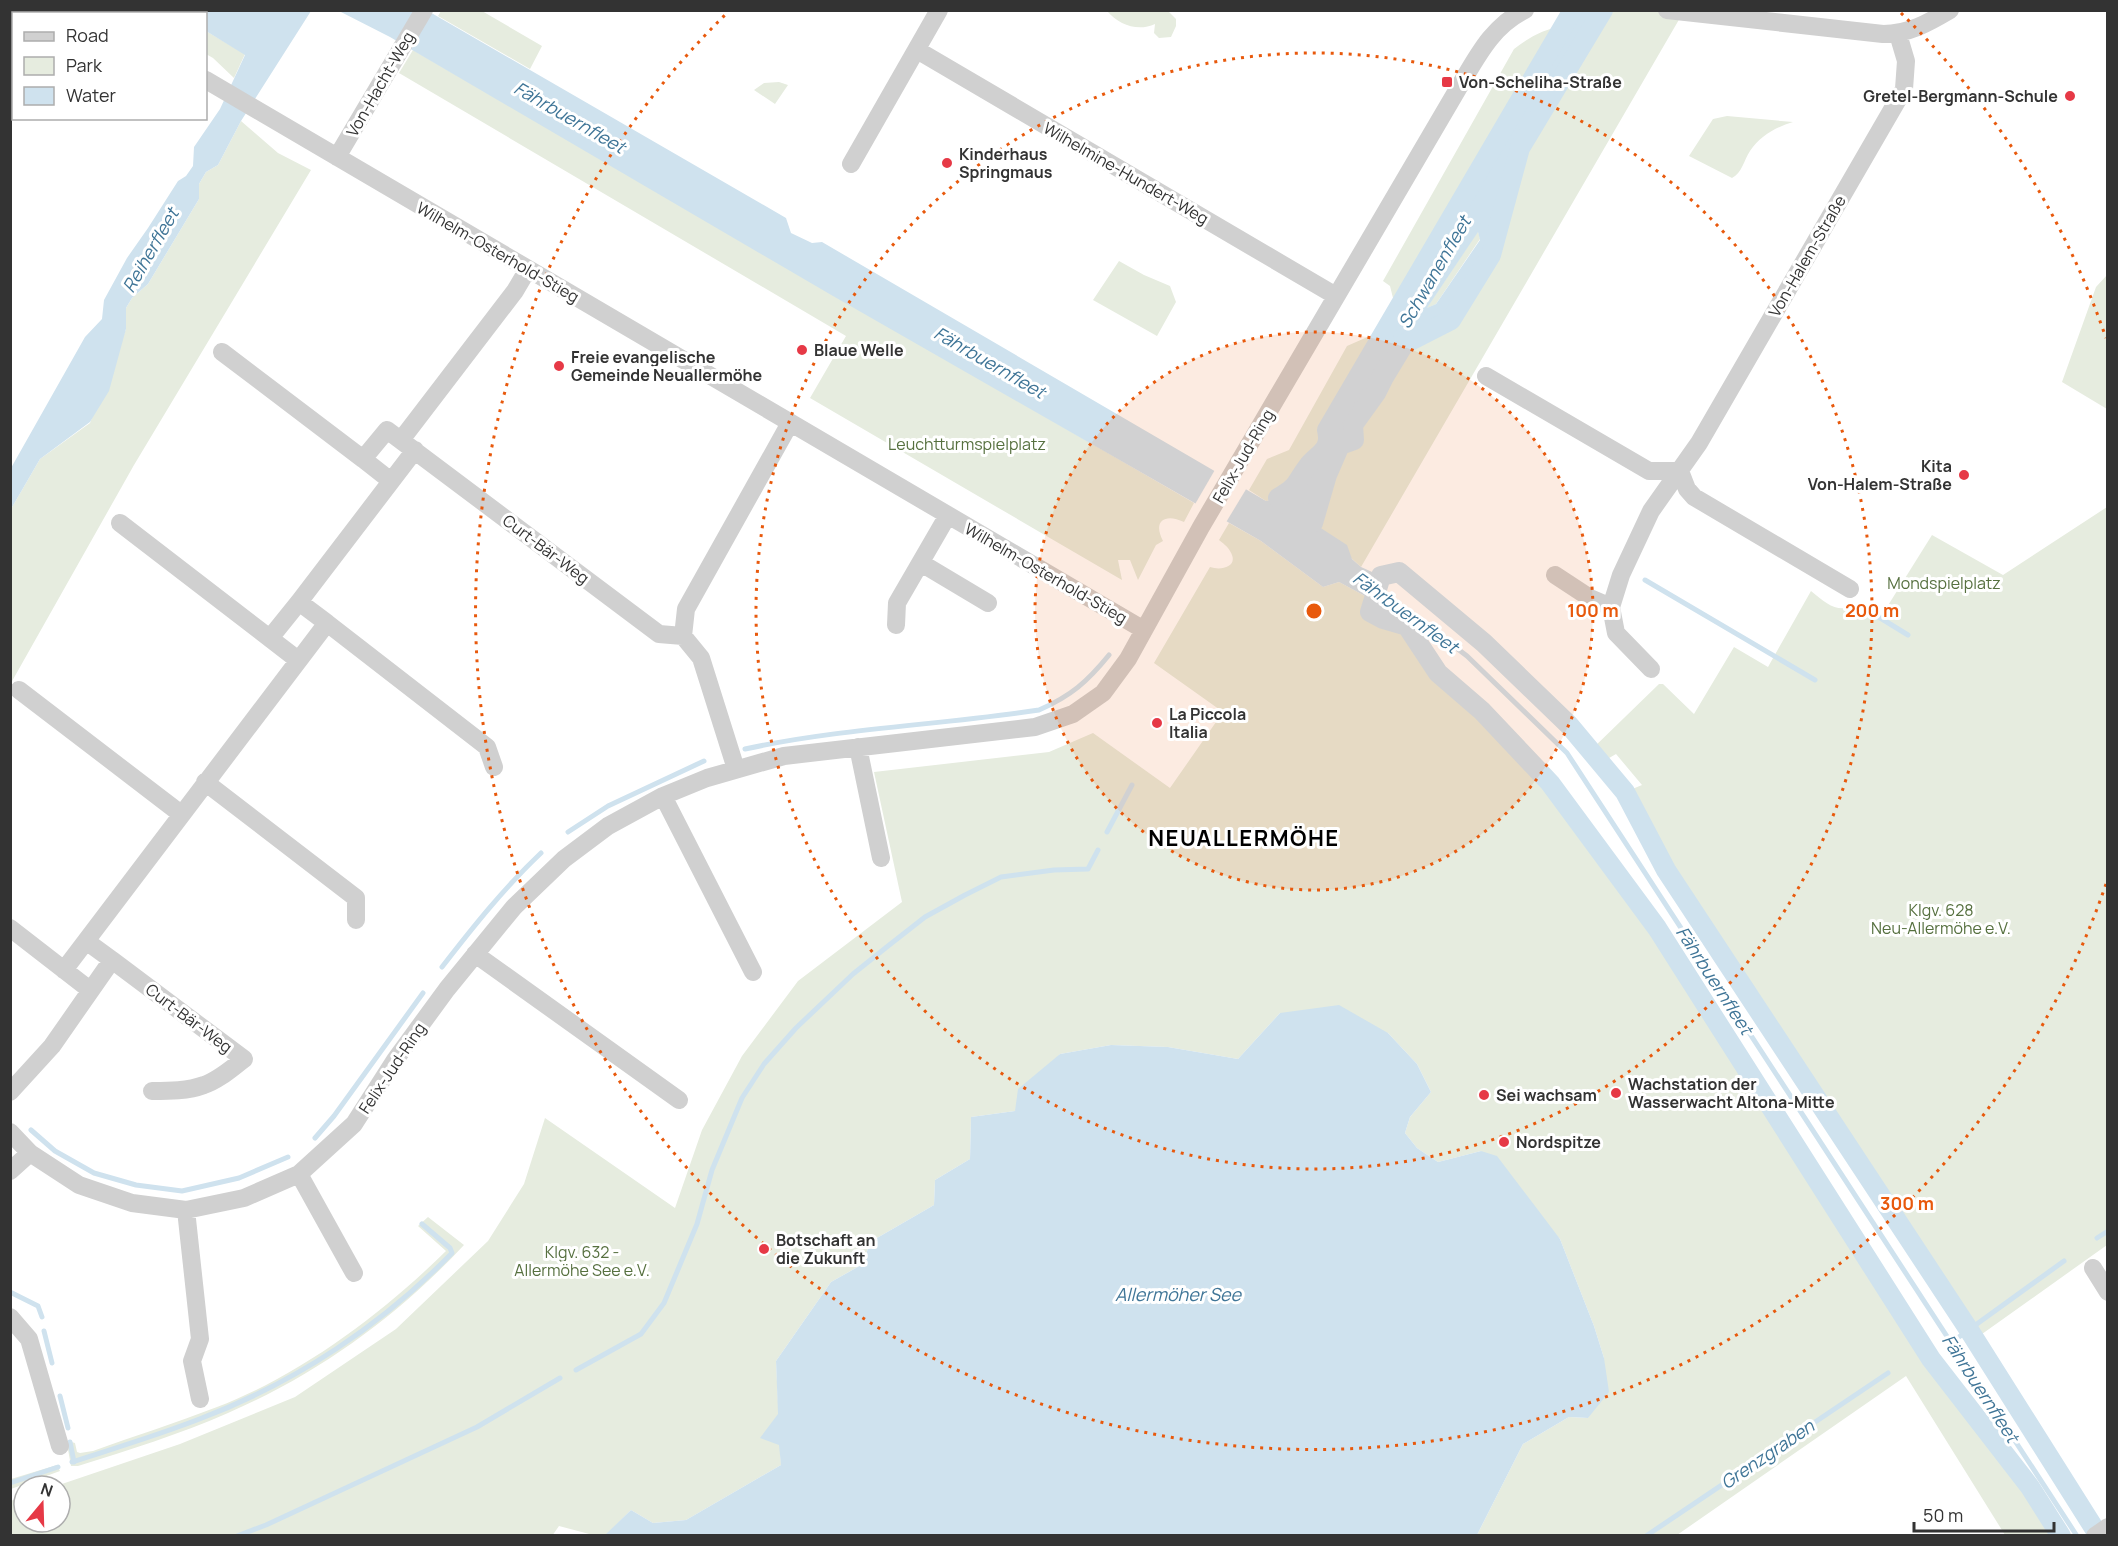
<svg xmlns="http://www.w3.org/2000/svg" width="2118" height="1546" viewBox="0 0 2118 1546" font-family="Manrope,sans-serif">
  <style>
    .green { fill: #e6ecdf }
    .water { fill: #cfe2ee; fill-rule: evenodd }
    .pier { fill: #fff }
    .lines { fill: none; stroke-linecap: round; stroke-linejoin: round }
    .stream { stroke: #cfe2ee; stroke-width: 5 }
    .canal { stroke: #cfe2ee; stroke-width: 20 }
    .minor { stroke: #d0d0d0; stroke-width: 18 }
    .ring { fill: none; stroke: #e8590c; stroke-width: 3; stroke-dasharray: 3 6 }
    .poi-dot { fill: #e63946; stroke: #fff; stroke-width: 2 }
    .labels { text-anchor: middle; dominant-baseline: central; stroke-width: 6; stroke-linejoin: round; paint-order: stroke }
    .poi-label { font-size: 16px; font-weight: bold; fill: #333; stroke: #fff; text-anchor: start }
    .street-label { font-size: 16px; fill: #333; stroke: #fff }
    .park-label { font-size: 16px; fill: #56703f; stroke: #fff }
    .water-label { font-size: 18px; font-style: italic; fill: #3f7597; stroke: #fff }
    .district-label { font-size: 22px; font-weight: bold; letter-spacing: 1.5px; fill: #000; stroke: #fff }
    .centre { fill: #e8590c; stroke: #fff; stroke-width: 3 }
    .ring-label { font-size: 18px; text-anchor: middle; font-weight: bold; fill: #e8590c; stroke: #fff; stroke-width: 6; stroke-linejoin: round; paint-order: stroke }
  </style>
  <rect width="100%" height="100%" fill="#fff"/>
  <path class="green" d="M441 11H482L542 46 530 69 438 16Z
    M1107 11H1168L1176 19V26L1171 37 1159 38 1154 33 1155 24C1138 32 1119 25 1107 11Z
    M1603 11H1684L1361 567 1313 523 1327 475 1340 445 1354 440 1353 425 1376 393 1384 377 1404 344 1451 320 1491 255 1520 148Z
    M1564 26 1401 302 1393 298 1390 286 1383 281 1514 49C1530 37 1543 29 1564 26Z
    M206 31 245 54 234 78 213 58 206 54Z
    M413 50 1194 503 1184 522C1166 513 1152 520 1163 541L1156 545 1138 580 1130 560H1118L1122 580 810 398 846 336 399 73Z
    M779 82 788 85 775 104 754 90 764 83Z
    M1727 116 1793 122C1776 127 1760 136 1750 151 1744 160 1742 173 1732 178L1689 156 1713 119Z
    M241 121 278 153 311 170 134 465 11 683V509L40 459 90 423 126 329V308L132 298 148 284 199 199V184L206 172 218 165Z
    M1478 231 1480 239 1436 304 1426 309Z
    M1119 261 1144 275 1170 286 1176 302 1157 336 1093 300Z
    M2107 275V409L2062 382 2096 287Z
    M1372 335 1380 339 1327 430C1332 451 1319 452 1308 465 1292 485 1296 495 1266 501L1249 490 1267 459 1289 450 1347 346Z
    M2107 507V1245L1975 1339 1666 870 1625 792 1642 785 1616 754 1604 761H1599L1590 751 1659 684H1663L1694 714 1734 647 1768 667 1811 591C1828 605 1839 615 1859 603L1882 615 1932 535 2003 575Z
    M1229 523 1261 541 1323 587 1339 582 1365 596 1370 612 1383 619 1407 626 1438 673 1482 711 1550 783 1657 928 1931 1359 2030 1487 2058 1530 2050 1535H2005L1906 1376 1677 1535H1477L1523 1444 1569 1417 1588 1418 1604 1358 1594 1326 1560 1239 1481 1151 1438 1162 1417 1148 1405 1133 1410 1117 1431 1092 1417 1064 1388 1033 1280 1013 1238 1059 1168 1047 1111 1045 1060 1054 1015 1111 971 1117 970 1159 935 1180 934 1205 870 1242 863 1264 831 1282 776 1361 781 1465 686 1520 653 1523 631 1510 605 1536 593 1535 559 1526 552 1536H11L10 1501 24 1497V1522H60V1486H56L180 1444 295 1397 396 1329 488 1241 524 1184 545 1118 675 1208 702 1130 742 1056 798 981 902 902 874 772 1049 752 1093 733 1170 788 1223 712 1154 663 1210 567C1221 571 1240 567 1230 551 1228 547 1223 543 1219 540Z
    M428 1217 464 1245C398 1316 318 1374 228 1413 180 1434 129 1450 78 1466H71L67 1444 68 1441 75 1443 77 1452 80 1453 93 1451C134 1436 176 1423 217 1407 301 1375 383 1313 446 1251L418 1226Z
    M57 1465 60 1471 11 1489V1479Z"/>
  <path class="water" d="M171 11H311L241 121 218 165 206 172 199 184V199L148 284 132 298 126 308V329L109 391 90 422 40 459 11 509V468L85 337 102 319 104 300 127 258 148 228 178 181 186 176 193 166 194 147 220 109 245 55 206 31V14L176 13Z
    M339 11H428L786 218 791 233 812 243 822 242 1266 501C1296 495 1292 485 1308 465 1319 453 1332 451 1327 430L1573 11H1603L1520 148 1491 255 1451 320 1404 344 1384 377 1376 393 1353 425 1354 440 1340 445 1327 475 1313 523 1347 545 1352 559 1361 567 1381 576 1370 612 1365 596 1339 582 1323 587 1261 541 833 296 390 37ZM1478 232 1480 240 1436 304 1427 308Z
    M1339 1005 1388 1033 1417 1064 1431 1092 1410 1117 1405 1133 1417 1148 1438 1162 1481 1151 1497 1156 1560 1239 1594 1326 1604 1358 1609 1392 1588 1418 1569 1417 1523 1444 1477 1535H605L631 1510 653 1523 686 1520 781 1465 779 1445 760 1438 778 1414 776 1361 831 1282 863 1264 870 1242 934 1205 935 1180 970 1159 971 1117 1015 1111 1018 1089 1060 1054 1111 1045 1168 1047 1238 1059 1280 1013Z"/>
  <path class="pier" d="M1216 468 1248 486 1225 524 1194 506Z"/>
  <g class="lines">
    <path class="stream" d="M1645 580 1815 680
      M1373 585 1467 656 1567 753 2077 1536
      M1859 605 1908 635
      M745 749C841 728 941 725 1039 710 1071 696 1087 682 1109 655
      M568 832 608 806 704 761
      M1107 832 1132 785
      M442 967C473 927 504 888 541 853
      M31 1130 55 1151 94 1173 136 1185 182 1191 239 1178 288 1157
      M315 1138 334 1116 423 993
      M2097 1238 2108 1231
      M10 1292 38 1306 42 1317
      M44 1331 52 1363
      M1952 1342 2064 1261
      M576 1370 641 1334 664 1303 697 1224 712 1170 742 1098 764 1064 796 1028 853 974 888 946 925 917 965 895 1001 877 1054 870 1088 869 1098 850
      M60 1396 68 1428
      M70 1442 74 1462
      M72 1462C115 1448 159 1435 202 1418 296 1382 382 1325 452 1253L450 1248 422 1224
      M10 1483 58 1467
      M237 1536 266 1525 477 1427 560 1378
      M1646 1536 1888 1373"/>
    <path class="canal" d="M1573 10 1327 430C1332 451 1318 453 1308 466 1295 483 1299 486 1278 498L1313 523 1327 475 1340 445 1354 440 1353 425 1376 393 1384 377 1404 344 1451 320 1491 255 1520 148 1603 10
      M2061 1536 2030 1487 1931 1359 1657 928 1550 783 1482 711 1438 673 1407 626 1383 619 1370 612 1381 576 1399 572 1484 643 1569 725 1625 792 1666 870 1969 1330 2099 1536"/>
    <path class="minor" d="M86 10 91 14
      M1667 10 1883 34C1909 34 1928 23 1950 10
      M917 50 1336 296
      M206 80 1144 630
      M337 157 424 10
      M851 164 939 10
      M222 352 363 459 387 430 659 634 683 636
      M1486 376 1649 471H1680L1687 489 1694 497 1850 589
      M401 440 515 291 528 269
      M363 459 391 481
      M120 523 298 660
      M921 563 988 603
      M1555 575 1590 598 1611 607 1616 633 1651 669
      M1611 607 1621 575 1651 511 1699 443 1904 89 1906 61 1898 34
      M327 623 487 747 494 767
      M896 625 897 603 948 515
      M270 638 299 602
      M19 690 181 814
      M858 747 881 858
      M736 769 701 658 683 636 686 609 790 423
      M205 782 356 898V920
      M663 796 753 972
      M10 928 90 990
      M475 954 679 1100
      M112 960 244 1059C232 1068 219 1080 204 1085 188 1091 169 1091 152 1091
      M64 970 86 941
      M10 1092 52 1046 112 960 86 941 327 623 299 602 415 450
      M10 1132 30 1153 79 1185 132 1203 186 1210 244 1198 299 1174 354 1124 395 1060 447 989 514 907 564 859 608 826 663 796 707 778 784 756 1035 727 1073 714 1103 693 1128 659 1201 527 1459 87C1477 57 1492 26 1525 10
      M10 1171 30 1153
      M299 1174 354 1273
      M186 1210 200 1339 192 1361 200 1399
      M2093 1268 2108 1292
      M10 1317 29 1339 60 1446
      M2095 1536 2108 1527"/>
  </g>
  <circle cx="1314" cy="611" r="279" fill="#e8590c" fill-opacity=".12"/>
  <g class="ring">
    <circle cx="1314" cy="611" r="279"/>
    <circle cx="1314" cy="611" r="558"/>
    <path d="M2106 884A838 838 0 1 1 727 13M1901 13A838 838 0 0 1 2106 338"/>
  </g>
  <g class="poi-dot">
    <rect x="1441" y="76" width="12" height="12" rx="3"/>
    <circle cx="2070" cy="96" r="6"/>
    <circle cx="947" cy="163" r="6"/>
    <circle cx="802" cy="350" r="6"/>
    <circle cx="559" cy="366" r="6"/>
    <circle cx="1964" cy="475" r="6"/>
    <circle cx="1157" cy="723" r="6"/>
    <circle cx="1616" cy="1093" r="6"/>
    <circle cx="1484" cy="1095" r="6"/>
    <circle cx="1504" cy="1142" r="6"/>
    <circle cx="764" cy="1249" r="6"/>
  </g>
  <g class="labels">
    <g class="poi-label">
      <text x="1459" y="82">Von-Scheliha-Straße</text>
      <text x="2058" y="96" text-anchor="end">Gretel-Bergmann-Schule</text>
      <text x="959" y="154">Kinderhaus<tspan x="959" dy="18">Springmaus</tspan></text>
      <text x="814" y="350">Blaue Welle</text>
      <text x="571" y="357">Freie evangelische<tspan x="571" dy="18">Gemeinde Neuallermöhe</tspan></text>
      <text x="1952" y="466" text-anchor="end">Kita<tspan x="1952" dy="18">Von-Halem-Straße</tspan></text>
      <text x="1169" y="714">La Piccola<tspan x="1169" dy="18">Italia</tspan></text>
      <text x="1628" y="1084">Wachstation der<tspan x="1628" dy="18">Wasserwacht Altona-Mitte</tspan></text>
      <text x="1496" y="1095">Sei wachsam</text>
      <text x="1516" y="1142">Nordspitze</text>
      <text x="776" y="1240">Botschaft an<tspan x="776" dy="18">die Zukunft</tspan></text>
    </g>
    <g class="street-label">
      <text transform="translate(380 84) rotate(-60)">Von-Hacht-Weg</text>
      <text transform="translate(1126 173) rotate(30)">Wilhelmine-Hundert-Weg</text>
      <text transform="translate(498 252) rotate(30)">Wilhelm-Osterhold-Stieg</text>
      <text transform="translate(1807 256) rotate(-60)">Von-Halem-Straße</text>
      <text transform="translate(1243 456) rotate(-60)">Felix-Jud-Ring</text>
      <text transform="translate(546 549) rotate(37)">Curt-Bär-Weg</text>
      <text transform="translate(1046 573) rotate(30)">Wilhelm-Osterhold-Stieg</text>
      <text transform="translate(189 1018) rotate(37)">Curt-Bär-Weg</text>
      <text transform="translate(392 1068) rotate(-56)">Felix-Jud-Ring</text>
    </g>
    <g class="park-label">
      <text x="967" y="444">Leuchtturmspielplatz</text>
      <text x="1944" y="583">Mondspielplatz</text>
      <text x="1941" y="910">Klgv. 628<tspan x="1941" dy="18">Neu-Allermöhe e.V.</tspan></text>
      <text x="582" y="1252">Klgv. 632 -<tspan x="582" dy="18">Allermöhe See e.V.</tspan></text>
    </g>
    <g class="water-label">
      <text transform="translate(570 117) rotate(30)">Fährbuernfleet</text>
      <text transform="translate(150 250) rotate(-60)">Reiherfleet</text>
      <text transform="translate(1434 272) rotate(-60)">Schwanenfleet</text>
      <text transform="translate(990 362) rotate(30)">Fährbuernfleet</text>
      <text transform="translate(1406 612) rotate(36)">Fährbuernfleet</text>
      <text transform="translate(1715 980) rotate(57)">Fährbuernfleet</text>
      <text x="1178" y="1294">Allermöher See</text>
      <text transform="translate(1981 1388) rotate(57)">Fährbuernfleet</text>
      <text transform="translate(1767 1454) rotate(-34)">Grenzgraben</text>
    </g>
    <g class="district-label">
      <text x="1244" y="838">NEUALLERMÖHE</text>
    </g>
  </g>
  <circle cx="1314" cy="611" r="9" class="centre"/>
  <g class="ring-label">
    <text x="1593" y="617">100 m</text>
    <text x="1872" y="617">200 m</text>
    <text x="1907" y="1210">300 m</text>
  </g>
  <rect width="2118" height="1546" fill="none" stroke="#333333" stroke-width="24"/>
  <rect x="12" y="12" width="195" height="108" fill="#ffffff" stroke="#adadad" stroke-width="1.5"/>
  <rect x="24" y="32" width="30" height="9" fill="#d0d0d0" stroke="#adadad" stroke-width="1.5"/>
  <text x="66" y="42" font-size="18" fill="#333333">Road</text>
  <rect x="24" y="57" width="30" height="18" fill="#e6ecdf" stroke="#adadad" stroke-width="1.5"/>
  <text x="66" y="72" font-size="18" fill="#333333">Park</text>
  <rect x="24" y="87" width="30" height="18" fill="#cfe2ee" stroke="#adadad" stroke-width="1.5"/>
  <text x="66" y="102" font-size="18" fill="#333333">Water</text>
  <g transform="translate(42 1504) rotate(19)"><circle r="28" fill="#ffffff" stroke="#adadad" stroke-width="1.5"/>
  <path d="M0-4.5L10 22L0 15L-10 22Z" fill="#e63946"/>
  <text y="-9" font-size="16" font-weight="bold" text-anchor="middle" fill="#333333">N</text>
  </g>
  <path d="M1914 1522v9h140v-9" fill="none" stroke="#333333" stroke-width="3"/>
  <text x="1923" y="1522" font-size="18" fill="#333333" stroke="#ffffff" stroke-width="4.5" paint-order="stroke">50 m</text>
</svg>
